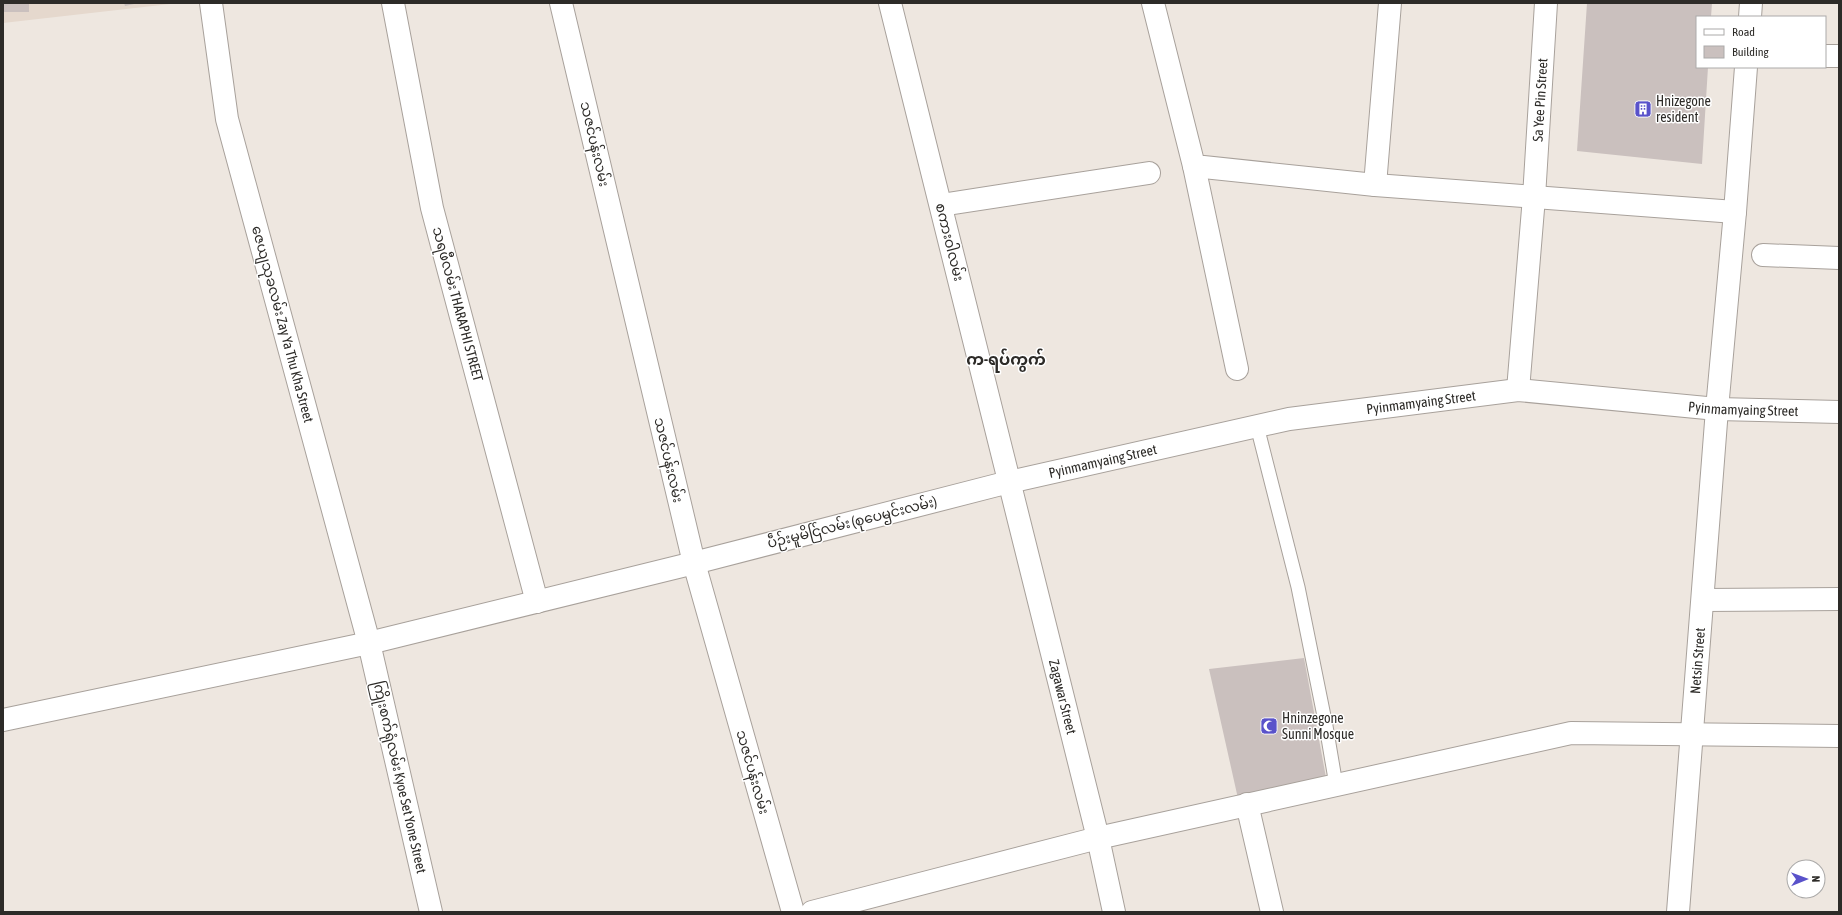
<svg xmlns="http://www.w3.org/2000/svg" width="1842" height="915" viewBox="0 0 1842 915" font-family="'Asap Condensed','Noto Sans Myanmar',sans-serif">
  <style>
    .built { fill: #e5d8cd }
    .building { fill: #cac0be }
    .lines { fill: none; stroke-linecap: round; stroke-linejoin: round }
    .service-casing { stroke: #a8a19b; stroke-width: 15 }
    .minor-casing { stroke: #a8a19b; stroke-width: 24 }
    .tertiary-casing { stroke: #a8a19b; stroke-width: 24 }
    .service { stroke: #fff; stroke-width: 13 }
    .minor { stroke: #fff; stroke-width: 22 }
    .tertiary { stroke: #fff; stroke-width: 22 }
    .labels { text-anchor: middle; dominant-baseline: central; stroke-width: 3; stroke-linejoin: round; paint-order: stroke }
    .street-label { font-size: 14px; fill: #2d2b28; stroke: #fff }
    .poi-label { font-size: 14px; fill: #2d2b28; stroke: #fff; text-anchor: start }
    .quarter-label { font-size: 16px; font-weight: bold; fill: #2d2b28; stroke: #fff }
  </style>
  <rect width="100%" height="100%" fill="#eee7e0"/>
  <path class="built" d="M3 3H179L3 23Z"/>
  <path class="building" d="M3 3H29V12H3Z
    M124 3H134V4L125 6Z
    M1587 3H1712L1711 17H1697V67H1708L1702 164 1577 151Z
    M1304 658 1327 783 1239 803 1209 669Z"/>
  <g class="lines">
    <g class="service-casing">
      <path id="service" d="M1257 426 1298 587 1326 726 1336 785"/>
    </g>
    <g class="minor-casing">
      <g id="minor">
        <path d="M211 3 227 119 369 643"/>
        <path d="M393 3 432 208 537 602"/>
        <path d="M561 3 694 563 793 912"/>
        <path id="s1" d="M890 3 1098 838 1114 912"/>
        <path d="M1153 3 1194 166 1375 185 1735 212"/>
        <path d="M1825 56H1839"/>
        <path d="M1194 166 1237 369"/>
        <path d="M1375 185 1390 3"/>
        <path d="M941 205 1149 173"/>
        <path d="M1763 255 1839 258"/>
        <path id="s2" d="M1518 390 1534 197 1546 3"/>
        <path d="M1703 600 1839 599"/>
        <path d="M1247 804 1272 912"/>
        <path d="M812 912 1098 838 1571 733 1839 736"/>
        <path id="s3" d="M1678 912 1717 409"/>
      </g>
    </g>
    <g class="tertiary-casing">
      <g id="tertiary">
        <path d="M1750 17 1751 3"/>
        <path d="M1717 409 1735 212 1746 67"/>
        <path d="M369 643 431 912"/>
        <path id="s4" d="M3 720 369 643 694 563 1009 482 1289 419 1518 390 1717 409 1839 412"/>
      </g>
    </g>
    <use href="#service" class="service"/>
    <use href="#minor" class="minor"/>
    <use href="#tertiary" class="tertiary"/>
  </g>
  <defs>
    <g id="building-square" transform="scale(0.9)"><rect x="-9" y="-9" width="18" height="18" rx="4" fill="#5952ca" stroke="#fff"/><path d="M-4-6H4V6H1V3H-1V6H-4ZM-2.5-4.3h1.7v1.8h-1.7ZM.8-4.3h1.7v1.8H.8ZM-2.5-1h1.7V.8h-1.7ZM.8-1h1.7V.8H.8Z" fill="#fff"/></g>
    <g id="mosque-square" transform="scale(0.9)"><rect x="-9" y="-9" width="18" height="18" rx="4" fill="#5952ca" stroke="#fff"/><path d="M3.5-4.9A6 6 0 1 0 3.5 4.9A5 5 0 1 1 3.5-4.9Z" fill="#fff"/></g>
  </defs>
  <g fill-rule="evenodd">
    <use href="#building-square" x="1643" y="109"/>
    <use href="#mosque-square" x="1269" y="726"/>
  </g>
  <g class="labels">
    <g class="street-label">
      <text stroke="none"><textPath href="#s2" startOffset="291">Sa Yee Pin Street</textPath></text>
      <text transform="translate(595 144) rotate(77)">သဇင်ပန်းလမ်း</text>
      <text transform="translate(950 242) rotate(76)">စကားဝါလမ်း</text>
      <text transform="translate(458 304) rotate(75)">သရဖီလမ်း THARAPHI STREET</text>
      <text transform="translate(283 324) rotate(75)">ဇေယျသုခလမ်း Zay Ya Thu Kha Street</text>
      <text stroke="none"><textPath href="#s4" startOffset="1454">Pyinmamyaing Street</textPath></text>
      <text stroke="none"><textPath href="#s4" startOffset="1778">Pyinmamyaing Street</textPath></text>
      <text transform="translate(669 460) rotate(77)">သဇင်ပန်းလမ်း</text>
      <text stroke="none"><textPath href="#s4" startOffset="1130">Pyinmamyaing Street</textPath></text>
      <text transform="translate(852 522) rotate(-14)">ပဵဉ်းမူမိင်ြလမ်း (စုပေၝင်းလမ်း)</text>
      <text stroke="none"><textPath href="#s3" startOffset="252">Netsin Street</textPath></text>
      <text stroke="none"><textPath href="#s1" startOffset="715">Zagawar Street</textPath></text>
      <text transform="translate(753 772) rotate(74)">သဇင်ပန်းလမ်း</text>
      <text transform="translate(400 777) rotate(77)">ကြိုးစက်ရုံလမ်း Kyoe Set Yone Street</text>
    </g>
    <g class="poi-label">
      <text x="1656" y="101">Hnizegone<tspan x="1656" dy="16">resident</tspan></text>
      <text x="1282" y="718">Hninzegone<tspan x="1282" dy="16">Sunni Mosque</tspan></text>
    </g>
    <g class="quarter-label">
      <text x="1006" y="359">က-ရပ်ကွက်</text>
    </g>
  </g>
  <rect width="1842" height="915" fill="none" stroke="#2d2b28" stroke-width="8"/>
  <rect x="1696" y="16" width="130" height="52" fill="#ffffff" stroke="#abaaa9"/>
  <rect x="1704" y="29" width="20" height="6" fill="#ffffff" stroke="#abaaa9"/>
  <text x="1732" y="36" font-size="12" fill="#2d2b28">Road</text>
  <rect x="1704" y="46" width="20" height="12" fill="#cac0be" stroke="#abaaa9"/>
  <text x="1732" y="56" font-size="12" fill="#2d2b28">Building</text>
  <g transform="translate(1806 879) rotate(89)"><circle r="19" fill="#ffffff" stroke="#abaaa9"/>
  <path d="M0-3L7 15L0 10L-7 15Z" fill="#5952ca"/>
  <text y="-6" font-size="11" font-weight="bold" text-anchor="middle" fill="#2d2b28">N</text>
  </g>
</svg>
